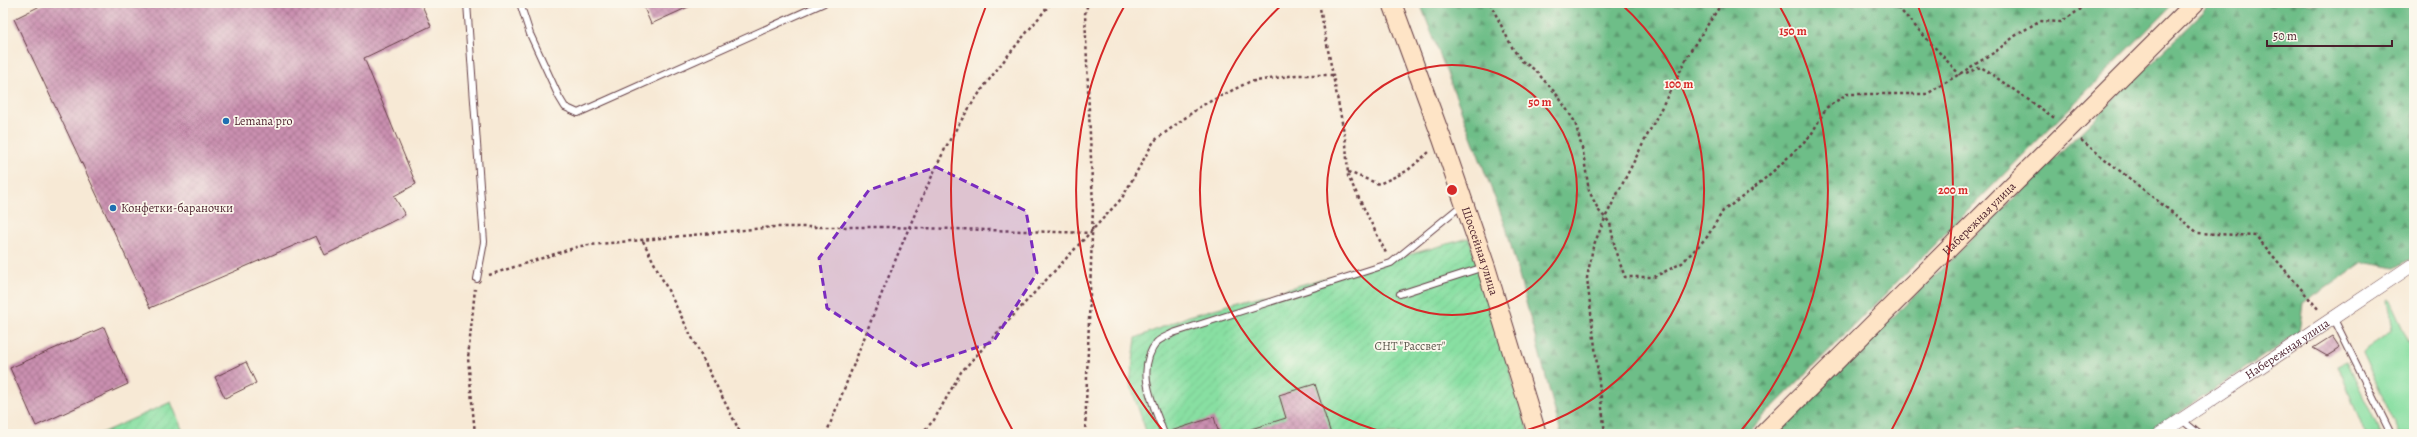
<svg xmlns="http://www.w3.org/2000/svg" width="2417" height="437" viewBox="0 0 2417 437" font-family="Alegreya,serif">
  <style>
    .grass { fill: #88dfa2; stroke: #697f66 }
    .forest { fill: url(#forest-firs); stroke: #5c6e5a }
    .garden { fill: url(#garden-furrows); stroke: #697f66 }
    .building { fill: url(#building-cross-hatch) }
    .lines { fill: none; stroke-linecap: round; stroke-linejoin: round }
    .lane-casing { stroke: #643d44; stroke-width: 8 }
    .street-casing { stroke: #643d44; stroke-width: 14 }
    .secondary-casing { stroke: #643d44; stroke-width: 20 }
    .path { stroke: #643d44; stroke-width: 2.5; stroke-dasharray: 3 3; stroke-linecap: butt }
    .lane { stroke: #fff; stroke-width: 6 }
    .street { stroke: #fff; stroke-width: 13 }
    .secondary { stroke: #fee4c6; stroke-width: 18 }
    .marked { fill: #7b2cbf; fill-opacity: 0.2; stroke: #7b2cbf; stroke-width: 3; stroke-dasharray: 8 5; stroke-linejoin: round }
    .ring { fill: none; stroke: #d62828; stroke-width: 2 }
    .poi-dot { fill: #1f6fb2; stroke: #fbf7ec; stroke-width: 1.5 }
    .labels { text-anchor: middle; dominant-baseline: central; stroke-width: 3.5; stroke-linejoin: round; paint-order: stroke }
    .poi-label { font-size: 12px; fill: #4a1f2b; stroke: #fbf7ec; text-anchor: start }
    .street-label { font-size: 12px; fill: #4a1f2b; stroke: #fbf7ec }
    .park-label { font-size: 12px; fill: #5d594f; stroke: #fbf7ec }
    .centre { fill: #d62828; stroke: #fbf7ec; stroke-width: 2 }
    .ring-label { font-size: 12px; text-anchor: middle; font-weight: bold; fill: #d62828; stroke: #fbf7ec; stroke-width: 3.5; stroke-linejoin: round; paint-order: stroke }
  </style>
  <defs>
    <pattern id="forest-firs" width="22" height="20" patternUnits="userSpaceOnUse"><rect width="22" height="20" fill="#6ebe88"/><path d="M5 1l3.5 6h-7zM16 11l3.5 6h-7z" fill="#5c9a6f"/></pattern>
    <pattern id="garden-furrows" width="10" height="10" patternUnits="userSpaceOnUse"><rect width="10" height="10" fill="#88dfa2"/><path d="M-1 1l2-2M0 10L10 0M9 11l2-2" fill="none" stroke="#77bf8c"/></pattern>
    <pattern id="building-cross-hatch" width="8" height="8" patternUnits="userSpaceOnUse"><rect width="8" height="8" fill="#ca90b0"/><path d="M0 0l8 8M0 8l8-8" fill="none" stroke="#a6758f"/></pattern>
  </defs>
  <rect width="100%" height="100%" fill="#fbf7ec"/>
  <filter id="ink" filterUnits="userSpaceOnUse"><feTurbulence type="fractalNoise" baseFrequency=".025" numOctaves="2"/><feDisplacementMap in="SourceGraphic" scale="8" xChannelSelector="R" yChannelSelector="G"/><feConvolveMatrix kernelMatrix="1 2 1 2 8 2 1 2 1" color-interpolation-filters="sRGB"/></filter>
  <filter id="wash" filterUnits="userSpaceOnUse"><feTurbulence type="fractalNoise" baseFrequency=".012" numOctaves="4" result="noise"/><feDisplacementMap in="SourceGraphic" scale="16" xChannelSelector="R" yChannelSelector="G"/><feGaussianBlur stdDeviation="0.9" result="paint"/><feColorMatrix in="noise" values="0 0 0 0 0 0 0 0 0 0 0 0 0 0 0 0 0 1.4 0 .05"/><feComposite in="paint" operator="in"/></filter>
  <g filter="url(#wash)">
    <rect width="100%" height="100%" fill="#f7e9d5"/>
    <path class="grass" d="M2389 299 2414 353V434H2400L2362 353 2392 331 2387 300Z
      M2347 361 2381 434H2365L2338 365Z"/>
    <path class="forest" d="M1420 3H2174L1746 434H1561L1506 227Z
      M2212 3H2414V257L2395 268 2363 262 2303 304 2299 332 2148 434H1774Z"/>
    <path class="garden" d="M1469 238 1529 434H1147L1130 384 1136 338 1189 316Z
      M171 402 184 434H99Z"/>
    <g id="blocks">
      <path class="building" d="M46 3H421L431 26 364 58 416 184 394 196 405 215 325 255 316 236 150 308 14 19Z
        M642 3H697L651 24Z
        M104 327 128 384 36 426 10 368Z
        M2332 336 2340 348 2327 356 2313 348Z
        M246 362 256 383 225 398 215 377Z
        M1315 384 1331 434H1246L1245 431 1286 418 1279 395Z
        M1214 417 1219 434H1172L1171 431Z"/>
    </g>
  </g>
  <g filter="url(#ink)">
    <use href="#blocks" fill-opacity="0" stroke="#643d44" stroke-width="1"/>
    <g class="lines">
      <g class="lane-casing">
        <path id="lane" d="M467 3 484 242 477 279
          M520 3 530 34 559 97 565 107 578 113 824 3
          M1400 294 1484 267
          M2333 317 2391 434
          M2182 420 2199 434
          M1164 434C1154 405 1134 370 1157 342 1161 338 1168 336 1173 333L1391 263 1462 205"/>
      </g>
      <g class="street-casing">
        <g id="street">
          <path id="s1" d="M2160 434 2414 264"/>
        </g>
      </g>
      <g class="secondary-casing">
        <g id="secondary">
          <path id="s2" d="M1392 3 1442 139 1486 267 1537 434"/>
          <path id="s3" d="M1763 434 2195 3"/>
        </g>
      </g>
      <path class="path" d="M1319 3 1346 143 1348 176 1386 253
        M1490 3 1513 49 1522 61 1535 70 1558 96 1575 122 1583 152 1589 191 1599 211 1610 223 1616 253 1625 277H1654L1682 263 1707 237 1723 211 1753 189 1779 166 1811 135 1826 108 1847 94H1927L1995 52 2015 36 2039 21 2061 22 2090 3
        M1894 3 1960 75
        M1966 73 1981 67 2056 119
        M2081 140 2198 233 2256 236 2319 310
        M1348 172 1379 184 1407 171 1429 152
        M643 241 741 434
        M489 275 580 246 774 227H886L1091 233
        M475 434 468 358 475 289
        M826 434C864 341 898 246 942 155 970 98 1011 52 1051 3
        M921 434 934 420 961 372 1122 198 1154 141 1201 106 1249 82 1296 75H1333
        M1085 434 1093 207 1085 14 1088 3
        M1605 434 1587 278 1593 247 1606 216 1691 50 1722 3"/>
      <use href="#lane" class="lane"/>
      <use href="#street" class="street"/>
      <use href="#secondary" class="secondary"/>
    </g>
  </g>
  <path class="marked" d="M936 167 1026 211 1037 273 993 342 918 367 827 308 819 258 869 190Z"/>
  <g class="ring">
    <circle cx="1452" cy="190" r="125"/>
    <path d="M1391 434A251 251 0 0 1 1284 3M1620 3A251 251 0 0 1 1513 434"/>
    <path d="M1164 432A376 376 0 0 1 1125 5M1779 5A376 376 0 0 1 1740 432"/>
    <path d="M1014 433A501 501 0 0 1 986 6M1918 6A501 501 0 0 1 1890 433"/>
  </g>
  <g class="poi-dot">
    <circle cx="226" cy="121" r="4"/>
    <circle cx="113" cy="208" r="4"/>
  </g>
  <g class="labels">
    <g class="poi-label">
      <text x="234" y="121">Lemana pro</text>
      <text x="121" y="208">Конфетки-бараночки</text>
    </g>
    <g class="street-label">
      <text stroke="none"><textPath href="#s3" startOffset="305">Набережная улица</textPath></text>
      <text stroke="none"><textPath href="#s2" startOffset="263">Шоссейная улица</textPath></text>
      <text stroke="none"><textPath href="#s1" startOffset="153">Набережная улица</textPath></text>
    </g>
    <g class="park-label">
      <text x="1410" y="346">СНТ "Рассвет"</text>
    </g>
  </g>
  <circle cx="1452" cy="190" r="6" class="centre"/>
  <g class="ring-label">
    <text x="1793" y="35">150 m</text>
    <text x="1679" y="88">100 m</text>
    <text x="1540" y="106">50 m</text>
    <text x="1953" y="194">200 m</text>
  </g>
  <rect width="2417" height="437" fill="none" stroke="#fbf7ec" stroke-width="16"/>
  <path d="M2267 40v6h125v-6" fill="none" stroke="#4a1f2b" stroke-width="2"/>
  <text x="2273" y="40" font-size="12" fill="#4a1f2b" stroke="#fbf7ec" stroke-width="3" paint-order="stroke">50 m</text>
</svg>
